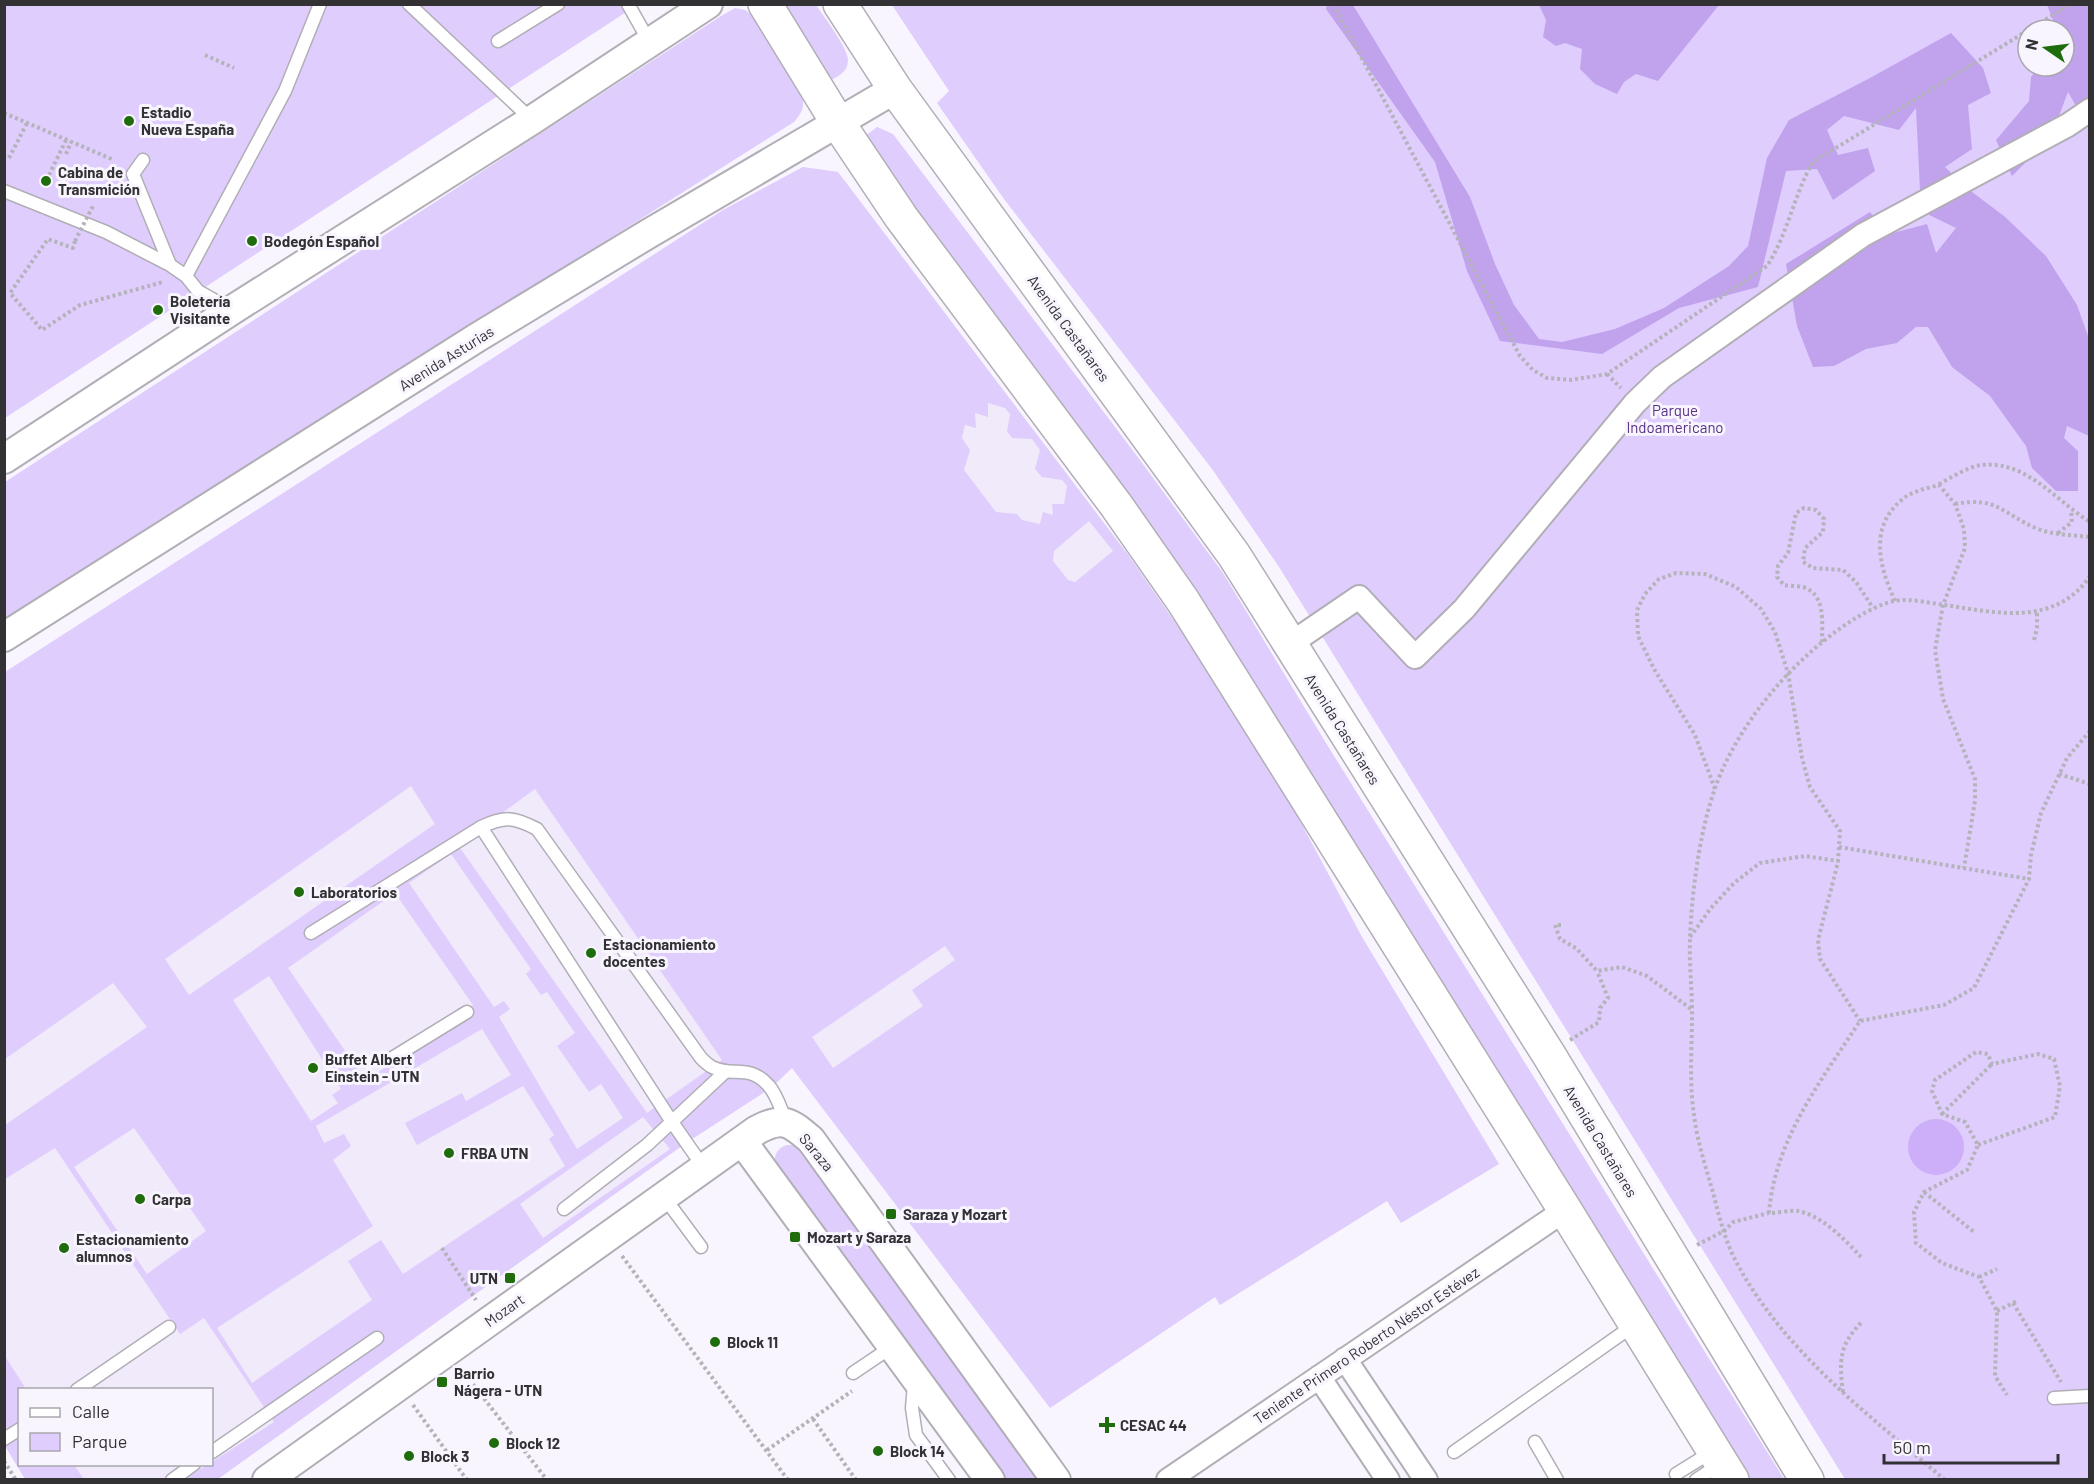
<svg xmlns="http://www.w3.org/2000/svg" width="2094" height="1484" viewBox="0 0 2094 1484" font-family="Barlow,sans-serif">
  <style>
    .built { fill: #f0eafb; fill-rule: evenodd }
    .green { fill: #dfcdfe; fill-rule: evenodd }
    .forest { fill: #c1a3ed }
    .water { fill: #ccaef9 }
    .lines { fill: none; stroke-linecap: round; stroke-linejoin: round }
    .service-casing { stroke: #b1aeb6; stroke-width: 15 }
    .minor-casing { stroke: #b1aeb6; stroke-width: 26 }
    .tertiary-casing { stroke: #b1aeb6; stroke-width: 32 }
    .secondary-casing { stroke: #b1aeb6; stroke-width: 36 }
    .path { stroke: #b5b3ba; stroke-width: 4; stroke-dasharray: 3 3; stroke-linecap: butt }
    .service { stroke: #fff; stroke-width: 12 }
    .minor { stroke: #fff; stroke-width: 22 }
    .tertiary { stroke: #fff; stroke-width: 28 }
    .secondary { stroke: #fff; stroke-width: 33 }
    .path-bridge { stroke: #b5b3ba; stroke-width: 4; stroke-dasharray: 3 3; stroke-linecap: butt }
    .poi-dot { fill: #1f6c0d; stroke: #f8f5fe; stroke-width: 2 }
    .labels { text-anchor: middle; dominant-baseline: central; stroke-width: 6; stroke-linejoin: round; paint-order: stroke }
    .poi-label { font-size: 15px; font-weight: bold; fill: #323134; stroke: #f8f5fe; text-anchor: start }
    .street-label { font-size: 15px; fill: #323134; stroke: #f8f5fe }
    .park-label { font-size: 15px; fill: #583086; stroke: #f8f5fe }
  </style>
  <rect width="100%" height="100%" fill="#f8f5fe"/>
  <path class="built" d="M803 167 838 172 1129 556 1255 737 1362 937 1499 1164 1401 1223 1387 1201 1220 1305 1215 1297 1050 1408 792 1068 771 1088 686 1143 218 1479H25L5 1446V672L723 210ZM20 1390H212V1464H20Z"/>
  <path class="green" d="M5 4 637 5 5 418Z
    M774 5H816C823 15 845 45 847 55 851 68 841 76 830 80Z
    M892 5H2089V1479H1845L1279 567 1212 469 1004 199 937 103 949 91ZM2028 30H2064V66H2028Z
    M735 8C738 9 742 9 745 10 758 17 802 87 803 101 804 110 799 116 794 122L5 621V482L721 16Z
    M877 127 893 134 1134 452 1223 573 1326 743 1784 1479H1741L1221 640 870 161 864 137Z
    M803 167 838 172 1129 556 1255 737 1362 937 1499 1164 1401 1223 1387 1201 1220 1305 1215 1297 1050 1408 792 1068 771 1088 686 1143 218 1479H183L207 1465 212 1464V1462L274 1422 204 1318 180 1334 55 1148 5 1179V1125L147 1027 113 983 5 1059V672L723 210ZM988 403 1005 408 1010 414 1007 431 1012 438 1032 439 1040 450 1035 469 1042 477 1062 480 1067 486 1064 504H1052L1053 515 1043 512 1040 524 1022 520 1017 514 996 512 964 470 970 450 962 438 965 425 976 428 975 413 988 417ZM1089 521 1113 551 1075 582 1068 580 1053 561 1054 551ZM411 786 435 824 189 995 165 959ZM535 789 722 1060 647 1113 458 845ZM451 854 531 969 526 974 541 995 547 992 575 1033 557 1046 589 1092 601 1084 623 1118 577 1149 499 1017 510 1009 504 1001 494 1007 409 883ZM395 893 473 1005 366 1081 288 968ZM945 946 955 960 912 990 923 1006 833 1068 812 1037ZM269 976 341 1089 332 1095 338 1103 311 1121 233 1000ZM482 1029 511 1075 466 1101 462 1093 405 1123 417 1145 523 1086 554 1135 549 1139 565 1166 403 1274 381 1240 348 1261 372 1300 252 1383 217 1328 373 1226 333 1160 351 1146 344 1134 324 1143 316 1126ZM643 1117 670 1149 543 1238 520 1204ZM134 1128 206 1231 147 1274 74 1167Z
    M787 1145H798L1042 1479H1000L775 1166C774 1155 776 1149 787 1145Z
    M5 1356 26 1389 20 1390V1464L74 1465 84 1479H25L5 1446Z"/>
  <path class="forest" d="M1327 5H1353L1470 197 1495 264 1514 305 1539 339 1562 342 1615 329 1664 308 1729 266 1748 246 1767 158 1789 120 1870 78 1951 33 1983 68 1991 93 1968 105 1972 149 1945 167 1968 189 2004 216 2046 256 2077 305 2089 339V436L2067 426 2064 438 2078 451V491H2056L2032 468 2026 446 1990 396 1952 367 1928 327H1916L1897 343 1866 349 1834 366 1813 367 1797 326 1786 264 1870 212 1889 234 1927 224 1936 253 1956 228 1921 211 1916 108 1899 130 1844 116 1827 130 1838 155 1868 148 1875 171 1833 200 1817 169 1786 171 1758 287 1679 308 1602 354 1500 341 1467 271 1435 162 1326 9Z
    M1639 5 1644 6 1647 4 1719 5 1658 81 1636 74 1624 82 1617 94 1595 84 1580 69 1582 49 1565 43 1556 46 1543 37 1546 20 1539 5Z
    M2047 5H2089V110L2081 115 2068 92 2051 137 2012 176 1996 140 2029 101 2031 77 2039 66H2064V30H2057Z"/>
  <path class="water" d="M1908 1147a28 28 0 1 1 56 0a28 28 0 1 1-56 0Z"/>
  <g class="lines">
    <g class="service-casing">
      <path id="service" d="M409 4 532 120
        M628 4 650 43
        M498 41 558 4
        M143 160 133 174 170 265
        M4 191 106 232 170 265 186 276 198 291 230 309
        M186 276 285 91 320 4
        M481 827 672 1122 704 1168
        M311 933 481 827C505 816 514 817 537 829L701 1058C704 1061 708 1065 712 1067 733 1078 749 1063 769 1086 777 1095 781 1110 786 1121
        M389 1060 467 1012
        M664 1197 701 1247
        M564 1209 647 1145 726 1071
        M853 1373 893 1346
        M914 1384 912 1408 916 1435 949 1480
        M77 1390 169 1327
        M2054 1398 2090 1396
        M4 1439 20 1429
        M1535 1442 1557 1480
        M212 1452 377 1338
        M1454 1452 1634 1325
        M1676 1474 1713 1451
        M172 1480 194 1464
        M1696 1480 1720 1464"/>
    </g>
    <g class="minor-casing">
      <path id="minor" d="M1290 644 1359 597 1415 657 1464 609 1635 403 1662 377 1863 235 2068 125 2090 110
        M1345 1359 1426 1480
        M1319 1377 1388 1480
        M1168 1480 1565 1210"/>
    </g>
    <g class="tertiary-casing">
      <path id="tertiary" d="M4 459 232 310 532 120 708 4
        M4 637 478 337 648 234 895 89
        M742 1141 990 1480
        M267 1480 757 1130C783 1116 790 1122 811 1140L1056 1480"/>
    </g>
    <g class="secondary-casing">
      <path id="secondary" d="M765 4 838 123 901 217 1116 505 1183 601 1565 1210 1732 1480
        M840 4 895 89 1234 555 1549 1055 1807 1480"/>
    </g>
    <path class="path" d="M1333 4 1520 356 1533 370 1547 378 1571 380 1607 374 1767 266C1788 234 1794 194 1813 162L2071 4
      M205 55 234 68
      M4 113 114 160
      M66 154 71 142
      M9 158 27 123
      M49 175 66 140
      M75 241 73 248 48 239 10 293 42 330 80 305 163 282
      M1607 374 1621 388
      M1939 484C1951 478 1967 467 1981 465 2026 460 2055 500 2090 522
      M1955 504C1998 496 2002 514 2038 529 2054 535 2073 535 2090 537
      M2058 533 2072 522 2071 511
      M1895 601C1879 566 1868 526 1904 498 1913 491 1928 488 1939 485L1955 504 1964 529 1965 548 1943 605 1935 650 1943 699 1975 779V801L1964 868
      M2034 640 2037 628V612
      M1822 642C1822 623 1826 594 1803 587 1797 586 1790 586 1784 585L1777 577 1778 566 1788 553 1796 513 1804 508 1816 510 1824 519 1823 532 1805 548 1803 562 1813 568 1843 570 1856 582 1873 608
      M2059 774 2090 784
      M1715 789 1695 735 1654 669 1638 636 1637 610 1645 594 1659 579 1676 573 1705 574 1736 587 1761 609 1775 632 1788 673 1802 758 1810 787 1840 831 1838 862 1818 940 1820 959 1860 1021
      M1839 847 2029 879
      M1561 925H1555L1560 939 1576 948 1597 971 1622 967 1647 976 1691 1009
      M1690 937 1711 908 1734 883 1760 863 1805 856 1838 861
      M1570 1040 1599 1022 1600 1008 1608 998 1597 971
      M1942 1114 1992 1064
      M1978 1145 2055 1117 2060 1086 2054 1059 2038 1054 1992 1064 1988 1054 1976 1052 1935 1080 1932 1091 1942 1114 1965 1122 1978 1145 1967 1170 1924 1192 1914 1212 1916 1243 1942 1263 1979 1277 1997 1311 1995 1376 2007 1395
      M1924 1192 1974 1232
      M1697 1245 1724 1231 1733 1222 1769 1213
      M442 1248 476 1300
      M622 1256 788 1480
      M1861 1257C1845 1240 1823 1216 1798 1211 1790 1210 1778 1213 1769 1213 1775 1139 1821 1081 1860 1021L1944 1005 1974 988 2029 879 2031 855 2041 813 2067 758 2090 731
      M1979 1277 1997 1269
      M2013 1303 2061 1382
      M1997 1311 2017 1301
      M462 1370 547 1480
      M1843 1392C1839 1362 1839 1345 1861 1323
      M413 1405 467 1480
      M813 1419 856 1480
      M767 1450 852 1391
      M4 1461 16 1480
      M1945 1480C1870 1416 1787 1354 1739 1267 1725 1243 1719 1215 1712 1189 1705 1165 1697 1140 1694 1115 1689 1082 1692 1047 1692 1014 1692 988 1689 963 1690 938 1692 885 1702 811 1725 764 1753 706 1800 654 1854 619 1866 612 1880 604 1894 601 1910 598 1929 603 1945 605 1997 613 2055 627 2090 576"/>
    <use href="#service" class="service"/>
    <use href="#minor" class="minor"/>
    <use href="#tertiary" class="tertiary"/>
    <use href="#secondary" class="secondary"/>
    <path class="path-bridge" d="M75 241 93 206"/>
  </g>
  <g class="poi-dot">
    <circle cx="129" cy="121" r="6"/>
    <circle cx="46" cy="181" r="6"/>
    <circle cx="252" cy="241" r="6"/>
    <circle cx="158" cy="310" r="6"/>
    <circle cx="299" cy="892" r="6"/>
    <circle cx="591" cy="953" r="6"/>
    <circle cx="313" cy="1068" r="6"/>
    <circle cx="449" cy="1153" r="6"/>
    <circle cx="140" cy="1199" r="6"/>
    <rect x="885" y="1208" width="12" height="12" rx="3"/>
    <rect x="789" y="1231" width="12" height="12" rx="3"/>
    <circle cx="64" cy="1248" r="6"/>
    <rect x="504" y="1272" width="12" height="12" rx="3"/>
    <circle cx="715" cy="1342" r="6"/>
    <rect x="436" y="1376" width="12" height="12" rx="3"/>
    <path d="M1104 1416h6v6h6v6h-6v6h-6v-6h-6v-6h6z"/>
    <circle cx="494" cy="1443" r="6"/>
    <circle cx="878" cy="1451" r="6"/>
    <circle cx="409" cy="1456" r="6"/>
  </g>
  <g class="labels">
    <g class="poi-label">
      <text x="141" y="112">Estadio<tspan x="141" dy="17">Nueva España</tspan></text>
      <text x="58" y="172">Cabina de<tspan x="58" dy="17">Transmición</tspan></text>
      <text x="264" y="241">Bodegón Español</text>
      <text x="170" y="301">Boletería<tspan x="170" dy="17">Visitante</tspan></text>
      <text x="311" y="892">Laboratorios</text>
      <text x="603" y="944">Estacionamiento<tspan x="603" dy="17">docentes</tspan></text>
      <text x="325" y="1059">Buffet Albert<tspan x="325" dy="17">Einstein - UTN</tspan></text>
      <text x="461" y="1153">FRBA UTN</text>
      <text x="152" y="1199">Carpa</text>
      <text x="903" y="1214">Saraza y Mozart</text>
      <text x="807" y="1237">Mozart y Saraza</text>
      <text x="76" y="1239">Estacionamiento<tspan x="76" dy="17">alumnos</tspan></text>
      <text x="498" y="1278" text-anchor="end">UTN</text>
      <text x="727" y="1342">Block 11</text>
      <text x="454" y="1373">Barrio<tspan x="454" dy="17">Nágera - UTN</tspan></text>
      <text x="1120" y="1425">CESAC 44</text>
      <text x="506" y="1443">Block 12</text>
      <text x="890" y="1451">Block 14</text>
      <text x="421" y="1456">Block 3</text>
    </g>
    <g class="street-label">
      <text transform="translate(1069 328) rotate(54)">Avenida Castañares</text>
      <text transform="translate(446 358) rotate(-32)">Avenida Asturias</text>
      <text transform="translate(1343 729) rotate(58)">Avenida Castañares</text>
      <text transform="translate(1601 1141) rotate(59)">Avenida Castañares</text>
      <text transform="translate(817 1152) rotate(50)">Saraza</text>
      <text transform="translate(504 1310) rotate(-35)">Mozart</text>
      <text transform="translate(1366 1345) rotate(-34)">Teniente Primero Roberto Néstor Estévez</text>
    </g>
    <g class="park-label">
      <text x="1675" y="410">Parque<tspan x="1675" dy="17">Indoamericano</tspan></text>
    </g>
  </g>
  <rect width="2094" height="1484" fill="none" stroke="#323134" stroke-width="12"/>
  <rect x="18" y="1388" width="195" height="78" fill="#f8f5fe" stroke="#a9a7ad" stroke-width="1.5"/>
  <rect x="30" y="1408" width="30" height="9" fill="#ffffff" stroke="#a9a7ad" stroke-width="1.5"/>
  <text x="72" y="1418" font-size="18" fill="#323134">Calle</text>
  <rect x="30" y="1433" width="30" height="18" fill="#dfcdfe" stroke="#a9a7ad" stroke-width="1.5"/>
  <text x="72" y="1448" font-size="18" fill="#323134">Parque</text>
  <g transform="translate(2046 48) rotate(284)"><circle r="28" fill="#f8f5fe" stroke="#a9a7ad" stroke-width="1.5"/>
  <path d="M0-4.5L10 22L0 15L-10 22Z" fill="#1f6c0d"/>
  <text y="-9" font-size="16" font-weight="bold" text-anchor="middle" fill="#323134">N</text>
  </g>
  <path d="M1884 1454v9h174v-9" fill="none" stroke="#323134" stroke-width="3"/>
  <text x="1893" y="1454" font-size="18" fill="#323134" stroke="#f8f5fe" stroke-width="4.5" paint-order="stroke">50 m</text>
</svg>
